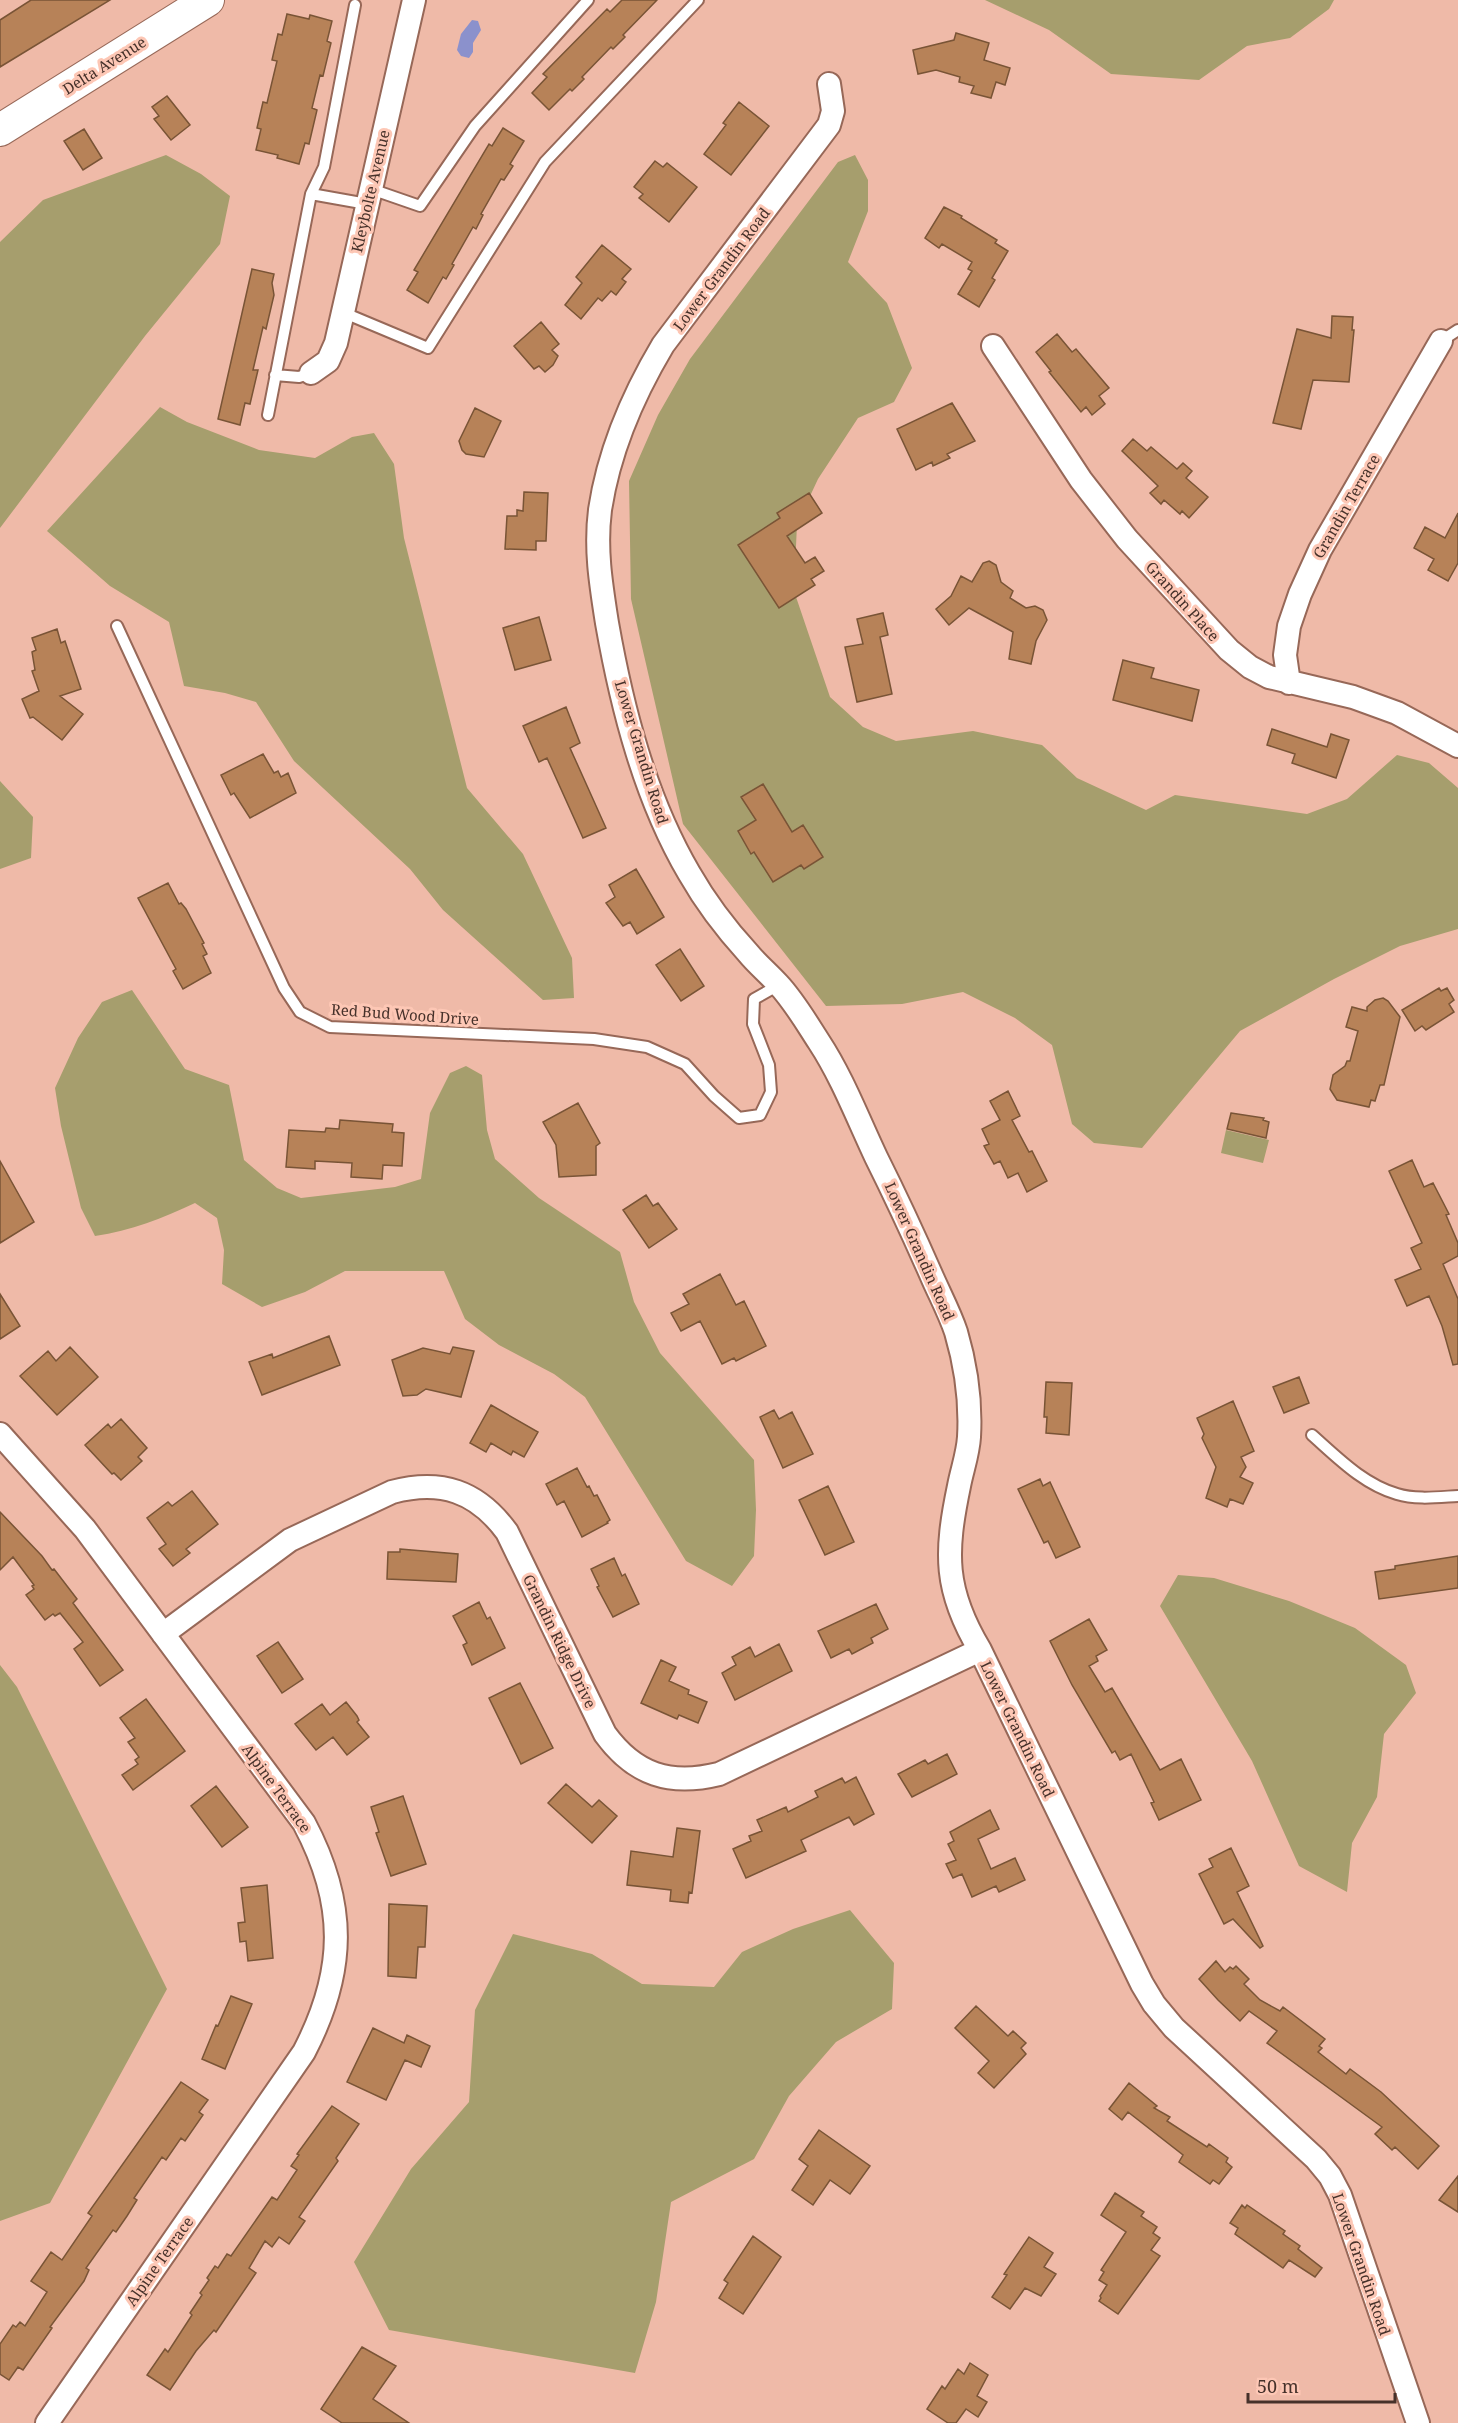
<svg xmlns="http://www.w3.org/2000/svg" width="1458" height="2423" viewBox="0 0 1458 2423" font-family="'Noto Serif',serif">
  <style>
    .green { fill: #a69e6d }
    .water { fill: #8b91cc }
    .building { fill: #b78258; stroke: #795436; stroke-width: 1.5 }
    .lines { fill: none; stroke-linecap: round; stroke-linejoin: round }
    .lane-casing { stroke: #976858; stroke-width: 14 }
    .street-casing { stroke: #976858; stroke-width: 26 }
    .secondary-casing { stroke: #976858; stroke-width: 34 }
    .lane { stroke: #fff; stroke-width: 10 }
    .street { stroke: #fff; stroke-width: 22 }
    .secondary { stroke: #fff; stroke-width: 32 }
    .labels { text-anchor: middle; dominant-baseline: central; stroke-width: 6; stroke-linejoin: round; paint-order: stroke }
    .street-label { font-size: 15px; fill: #46312a; stroke: #fdc7b5 }
  </style>
  <rect width="100%" height="100%" fill="#efbaa8"/>
  <path class="green" d="M985 0H1334L1329 9 1290 38 1247 46 1199 80 1111 74 1049 30Z
    M166 155 201 174 230 196 220 244 145 336 0 528V242L43 200Z
    M855 155 868 180V211L848 262 887 303 912 368 894 402 858 418 818 479 797 524 794 591 830 697 863 727 896 741 973 731 1042 745 1077 778 1146 810 1175 795 1307 814 1347 799 1397 755 1429 763 1458 788V929L1400 946 1334 979 1240 1031 1142 1148 1094 1143 1072 1124 1052 1045 1015 1018 963 992 902 1004 826 1006 683 824 631 599 629 481 658 415 690 359 838 162Z
    M160 407 187 422 259 450 315 458 352 437 374 433 394 464 404 538 467 788 523 854 572 958 574 998 543 1000 443 910 410 869 294 761 256 702 225 693 184 686 169 622 110 586 47 531Z
    M0 781 33 817 31 858 0 869Z
    M132 990 185 1069 229 1085 244 1160 277 1188 301 1198 395 1187 421 1179 430 1113 450 1073 466 1066 482 1075 487 1130 495 1159 539 1198 620 1252 634 1302 660 1353 754 1460 756 1510 754 1556 732 1586 686 1561 585 1397 554 1374 499 1345 465 1319 444 1271H345L305 1292 262 1307 222 1284 224 1250 217 1218 195 1203C163 1218 131 1231 95 1236L81 1208 61 1126 55 1088 78 1038 102 1002Z
    M1226 1130 1269 1140 1263 1163 1221 1153Z
    M1178 1575 1214 1578 1289 1601 1355 1628 1406 1665 1416 1693 1384 1734 1377 1797 1352 1843 1347 1892 1299 1866 1252 1761 1160 1606Z
    M0 1665 17 1687 167 1989 50 2203 0 2221Z
    M850 1910 894 1963 892 2009 836 2042 789 2096 754 2159 671 2202 656 2302 635 2373 389 2330 354 2262 411 2169 469 2102 475 2010 513 1934 592 1954 642 1984 714 1987 742 1952 793 1929Z"/>
  <path class="water" d="M472 20 478 21 481 30 473 43V52L469 58 461 56 457 50 461 34Z"/>
  <path class="building" d="M31 0H110L0 67V20Z
    M622 0H657L623 35 625 37 613 49 611 47 582 77 584 79 572 91 570 89 549 110 532 93 547 77 543 74 607 9 610 12Z
    M287 14 309 19 310 15 332 21 327 41 331 43 323 76 320 75 312 108 317 110 309 144 305 143 299 164 277 158 278 155 256 150 261 129 257 128 263 102 267 103 277 61 272 60 278 34 282 35Z
    M956 33 989 43 984 60 1010 68 1005 85 996 82 991 98 971 93 974 86 959 82 960 77 936 70 918 74 913 50 954 40Z
    M167 96 190 125 171 140 154 119 159 116 152 107Z
    M739 102 769 126 731 175 704 154 726 125 723 123Z
    M503 128 524 141 510 164 513 166 504 180 501 179 481 214 483 215 476 229 473 227 452 264 454 265 446 279 443 277 428 303 407 290 418 272 414 270 489 144 492 146Z
    M84 129 102 158 83 170 64 141Z
    M655 161 663 167 667 163 697 187 669 222 639 198 643 194 634 187Z
    M944 207 962 216 961 218 997 240 995 243 1008 251 992 278 995 280 979 307 958 294 972 271 968 269 972 262 942 244 939 248 925 238Z
    M602 245 631 269 622 279 626 282 616 295 611 291 602 301 598 298 581 319 565 305 582 283 576 277Z
    M252 269 274 274 272 283 274 295 266 329 263 327 253 370H258L250 404 245 403 240 425 218 419Z
    M1332 316 1353 317 1352 330H1354L1349 382 1313 380 1301 429 1273 423 1297 329 1331 338Z
    M541 322 559 344 552 350 558 356 553 365 545 372 539 366 534 369 514 346Z
    M1057 334 1072 352 1076 349 1109 388 1099 396 1105 404 1092 415 1086 407 1081 412 1049 372 1051 371 1036 352Z
    M952 403 975 441 947 454 950 458 933 466 932 462 916 470 897 429Z
    M475 408 501 421 484 457 466 454 462 450 459 441Z
    M1133 439 1147 451 1151 447 1177 469 1183 463 1192 471 1186 478 1208 497 1189 518 1182 511 1180 514 1164 500 1161 504 1150 493 1158 486 1122 451Z
    M524 492 548 493 546 541H536V550L505 549 507 516H517V510L523 511Z
    M809 493 822 513 787 536 805 563 815 557 824 571 811 579 815 585 779 608 738 545 780 518 777 513Z
    M1458 513V563L1448 581 1428 570 1434 559 1414 548 1425 527 1445 538Z
    M989 561 996 565 1001 582 1013 591 1010 598 1026 608 1035 606 1043 610 1047 620 1036 641 1031 664 1009 659 1013 632 969 608 949 625 936 609 951 596 961 576 972 582 983 563Z
    M883 613 888 635 880 637 892 694 857 702 845 647 863 644 857 619Z
    M539 617 551 660 515 670 503 628Z
    M57 629 61 643 65 641 81 689 60 696 83 714 62 740 33 717 30 718 22 699 39 691 32 671 35 670 32 652 36 650 32 638Z
    M1123 660 1154 668 1151 678 1199 690 1192 721 1113 700Z
    M566 707 580 743 570 748 606 828 583 838 547 758 539 762 523 726Z
    M1272 729 1327 747 1331 734 1349 740 1336 778 1292 763 1295 754 1267 745Z
    M263 754 274 773 278 771 281 777 288 773 296 793 250 818 234 793 231 795 221 775Z
    M763 784 792 832 803 825 823 857 804 869 801 865 773 882 754 852 751 854 738 831 756 820 741 797Z
    M636 869 664 917 637 934 630 922 623 926 606 903 615 897 609 885Z
    M168 883 179 904 181 903 186 909 204 943 202 944 207 954 203 956 211 973 183 989 173 971 176 969 138 898Z
    M680 949 704 986 681 1001 656 965Z
    M1439 988 1441 991 1447 988 1454 1000 1449 1004 1454 1012 1426 1030 1422 1026 1415 1031 1402 1010Z
    M1383 998 1388 1001 1400 1017 1384 1085H1380L1375 1101 1371 1100 1369 1107 1337 1100 1330 1089 1333 1075 1345 1066 1347 1061H1350L1358 1031 1346 1027 1352 1007 1367 1011V1007L1375 1000Z
    M1008 1091 1020 1116 1012 1120 1029 1152 1032 1151 1047 1181 1027 1192 1018 1173 1008 1178 1000 1161 994 1164 984 1146 989 1144 982 1129 1000 1120 990 1101Z
    M578 1103 600 1143 596 1146V1175L559 1177 556 1145 543 1122Z
    M1231 1113 1264 1118 1263 1120 1269 1122 1266 1138 1227 1129Z
    M340 1120 393 1124 392 1132 404 1133 402 1166 383 1165 382 1179 351 1177 352 1163 315 1161V1169L286 1167 289 1130 325 1132 326 1128 339 1129Z
    M1412 1160 1424 1187 1433 1183 1449 1214 1446 1215 1458 1243V1256L1443 1264 1458 1299V1364L1453 1365 1442 1326 1429 1296 1407 1306 1395 1280 1421 1269 1411 1248 1422 1243 1389 1171Z
    M0 1161 34 1222 0 1243Z
    M646 1195 653 1206 658 1203 677 1229 649 1248 623 1210Z
    M720 1274 736 1305 744 1301 766 1346 736 1361 734 1358 722 1364 700 1321 681 1331 671 1313 689 1304 683 1294Z
    M0 1294 20 1326 0 1339Z
    M329 1336 340 1365 262 1395 249 1362 272 1354 273 1358Z
    M70 1347 98 1377 57 1415 20 1376 48 1351 56 1361Z
    M453 1347 474 1351 461 1397 426 1389 417 1395 403 1396 392 1360 423 1348 450 1354Z
    M1299 1377 1309 1403 1284 1413 1273 1387Z
    M1046 1382 1072 1383 1069 1435 1046 1433 1047 1417H1044Z
    M1233 1401 1254 1451 1241 1457 1246 1467 1240 1477 1253 1483 1243 1504 1230 1499 1227 1507 1206 1498 1216 1467 1202 1438 1204 1434 1197 1418Z
    M491 1405 538 1432 524 1457 513 1451 511 1455 491 1443 486 1452 470 1443Z
    M774 1410 779 1419 792 1412 813 1454 783 1468 760 1417Z
    M121 1419 147 1448 138 1457 142 1461 121 1480 114 1473 112 1474 85 1445 108 1424 111 1428Z
    M577 1468 587 1487 589 1486 594 1496 597 1495 610 1520 607 1522 608 1523 582 1537 564 1501 557 1505 546 1484Z
    M1040 1479 1043 1486 1050 1482 1080 1547 1056 1558 1048 1541 1044 1543 1018 1489Z
    M828 1486 854 1542 825 1555 799 1500Z
    M192 1491 218 1524 186 1549 190 1553 173 1566 159 1549 166 1544 147 1518 168 1502 172 1506Z
    M0 1512 42 1556 52 1570 54 1569 77 1599 73 1603 123 1670 100 1686 74 1649 83 1642 60 1613 55 1616 53 1614 45 1620 26 1595 34 1589 32 1586 34 1585 13 1557 0 1570Z
    M400 1549 458 1554 456 1582 387 1579 388 1552H400Z
    M1458 1556V1588L1379 1599 1375 1572 1395 1569V1566Z
    M614 1558 622 1576 625 1574 639 1604 613 1617 597 1587 599 1586 591 1569Z
    M479 1602 487 1619 490 1617 505 1648 472 1665 463 1645 467 1643 453 1616Z
    M876 1604 888 1629 871 1638 873 1643 852 1654 849 1649 831 1658 818 1631Z
    M1089 1619 1107 1650 1096 1656 1098 1661 1089 1666 1105 1692 1112 1688 1160 1770 1181 1759 1201 1800 1159 1820 1151 1803 1154 1802 1131 1754 1120 1760 1115 1751 1112 1753 1072 1685 1050 1641Z
    M278 1642 303 1679 282 1693 257 1656Z
    M779 1644 792 1671 735 1700 722 1673 736 1665 732 1657 750 1647 755 1657Z
    M661 1660 676 1667 669 1681 689 1690 688 1694 707 1702 698 1723 679 1715 677 1719 641 1703Z
    M520 1683 553 1748 521 1764 489 1698Z
    M146 1699 185 1751 133 1790 122 1775 138 1764 135 1760 139 1757 128 1742 135 1738 120 1718Z
    M346 1702 357 1716 359 1720 357 1722 369 1737 347 1755 333 1737 316 1750 295 1724 322 1704 330 1715Z
    M947 1754 957 1774 912 1797 898 1774 925 1760 928 1764Z
    M856 1777 874 1814 854 1825 849 1817 801 1840 806 1851 746 1878 733 1849 751 1841 749 1836 762 1831 757 1820 786 1807 788 1812 818 1797 815 1791 842 1778 845 1783Z
    M566 1784 592 1807 599 1800 617 1816 592 1843 548 1803Z
    M216 1786 248 1827 222 1847 191 1806Z
    M403 1796 426 1864 391 1876 376 1833 379 1832 371 1807Z
    M990 1810 999 1829 978 1839 991 1869 1015 1858 1025 1880 999 1892 996 1886 972 1897 962 1874 953 1878 946 1864 956 1860 948 1844 954 1841 950 1832Z
    M677 1828 700 1831 692 1893 689 1892 688 1903 670 1901 671 1890 627 1885 631 1851 673 1857Z
    M1231 1848 1249 1886 1237 1892 1263 1946 1260 1948 1233 1919 1224 1924 1199 1874 1213 1867 1209 1859Z
    M267 1885 273 1958 248 1961 246 1941 240 1942 238 1923 245 1922 241 1888Z
    M389 1904 427 1906 425 1947H418L416 1978 388 1976Z
    M1216 1961 1225 1972 1230 1967 1233 1969 1236 1966 1249 1979 1244 1984 1260 2000 1280 2011 1283 2007 1325 2039 1319 2046 1322 2048 1318 2052 1346 2074 1350 2069 1381 2092 1439 2146 1418 2169 1395 2147 1392 2150 1375 2134 1382 2127 1267 2043 1277 2031 1249 2011 1240 2021 1218 2000 1199 1979Z
    M231 1996 252 2004 225 2069 202 2059 216 2025 218 2026Z
    M976 2006 1008 2036 1013 2031 1026 2043 1021 2048 1026 2054 994 2088 978 2073 989 2061 955 2028Z
    M373 2028 404 2043 407 2035 430 2046 421 2067 405 2060 386 2100 347 2082Z
    M181 2082 208 2100 199 2112 203 2115 185 2141 181 2138 166 2160 162 2157 134 2198 137 2200 127 2216 116 2232 113 2230 86 2268 89 2270 84 2281 50 2327 52 2328 23 2370 18 2367 9 2380 0 2374V2344L13 2325 16 2327 20 2322 25 2326 47 2292 31 2281 51 2252 62 2260 92 2216 88 2213Z
    M1129 2083 1157 2106 1154 2108 1170 2117 1167 2121 1207 2147 1209 2144 1228 2158 1226 2162 1232 2167 1219 2184 1213 2180 1210 2184 1179 2162 1183 2155 1128 2112 1122 2120 1109 2109Z
    M332 2106 359 2124 336 2158 338 2161 299 2217 305 2221 289 2244 279 2237 272 2247 265 2241 249 2268 256 2273 216 2332 214 2330 196 2351 170 2390 147 2375 165 2349 168 2352 192 2315 190 2313 202 2295 200 2293 209 2280 207 2278 215 2266 218 2268 227 2254 231 2256 272 2197 277 2200 297 2170 291 2166 299 2155 297 2154Z
    M819 2130 870 2166 850 2194 830 2180 813 2205 792 2190 808 2166 799 2159Z
    M1458 2176V2212L1439 2200Z
    M1115 2193 1144 2212 1141 2216 1157 2227 1153 2233 1160 2238 1151 2250 1160 2256 1118 2314 1099 2301 1101 2298 1100 2296 1107 2285 1099 2280 1104 2272 1101 2270 1126 2232 1101 2215Z
    M1242 2205 1245 2208 1247 2205 1285 2231 1283 2234 1300 2246 1298 2249 1322 2268 1315 2277 1289 2260 1283 2268 1235 2234 1238 2228 1230 2223Z
    M753 2236 781 2257 743 2314 719 2298 728 2283 724 2280Z
    M1029 2237 1053 2253 1044 2267 1056 2274 1041 2296 1025 2288 1010 2309 992 2297 1007 2275 1004 2274Z
    M362 2347 396 2366 373 2399 409 2423H342L321 2409Z
    M970 2363 988 2375 977 2396 987 2402 978 2417 966 2409 956 2423H948L927 2409 942 2386 945 2389 958 2369 964 2374Z"/>
  <g class="lines">
    <g class="lane-casing">
      <path id="lane" d="M371 189 420 206 475 126 588 0
        M311 194 324 167 355 5
        M342 312 428 348 545 162 698 0
        M1441 341 1458 330
        M275 375 299 377 311 373
        M268 415 311 194 367 204
        M117 626 284 988 300 1012 330 1027 594 1039 647 1047 685 1064 714 1096 739 1118 760 1115 771 1092 769 1065 753 1024 754 999 779 985
        M1312 1435C1338 1458 1363 1484 1397 1494 1416 1500 1439 1497 1458 1496"/>
    </g>
    <g class="street-casing">
      <path id="street" d="M829 84 833 111 829 125 663 345C632 397 609 450 600 510 595 549 601 585 607 623 622 708 645 798 689 873 705 901 726 929 748 953 757 964 768 973 778 984 794 1001 806 1022 819 1042 842 1077 858 1119 876 1157 896 1197 915 1238 933 1279 941 1297 950 1314 956 1332 966 1366 971 1402 969 1437 968 1454 962 1470 959 1486 945 1553 944 1590 980 1650L1142 1984 1154 2004 1174 2028 1316 2159 1330 2176 1340 2195 1418 2423
        M993 346 1081 480 1127 539 1229 650 1250 667 1269 677 1353 697 1397 713 1458 746
        M311 373 328 361 336 343 414 0
        M1289 683 1285 655 1289 626 1300 594 1320 550 1441 341
        M0 1434 85 1529 304 1823C347 1904 346 1971 304 2052L47 2423
        M163 1634 290 1540 392 1492C441 1479 477 1491 507 1532L605 1734C635 1775 670 1786 719 1774L980 1650"/>
    </g>
    <g class="secondary-casing">
      <path id="secondary" d="M0 130 208 0"/>
    </g>
    <use href="#lane" class="lane"/>
    <use href="#street" class="street"/>
    <use href="#secondary" class="secondary"/>
  </g>
  <g class="labels">
    <g class="street-label">
      <text transform="translate(104 65) rotate(-32)">Delta Avenue</text>
      <text transform="translate(370 191) rotate(-77)">Kleybolte Avenue</text>
      <text transform="translate(721 269) rotate(-53)">Lower Grandin Road</text>
      <text transform="translate(1346 506) rotate(-60)">Grandin Terrace</text>
      <text transform="translate(1183 601) rotate(48)">Grandin Place</text>
      <text transform="translate(642 752) rotate(73)">Lower Grandin Road</text>
      <text transform="translate(405 1014) rotate(4)">Red Bud Wood Drive</text>
      <text transform="translate(920 1251) rotate(66)">Lower Grandin Road</text>
      <text transform="translate(560 1641) rotate(64)">Grandin Ridge Drive</text>
      <text transform="translate(1018 1729) rotate(64)">Lower Grandin Road</text>
      <text transform="translate(277 1788) rotate(54)">Alpine Terrace</text>
      <text transform="translate(159 2261) rotate(-55)">Alpine Terrace</text>
      <text transform="translate(1362 2264) rotate(71)">Lower Grandin Road</text>
    </g>
  </g>
  <path d="M1248 2393v9h147v-9" fill="none" stroke="#46312a" stroke-width="3"/>
  <text x="1257" y="2393" font-size="18" fill="#46312a" stroke="#fdc7b5" stroke-width="4.5" paint-order="stroke">50 m</text>
</svg>
